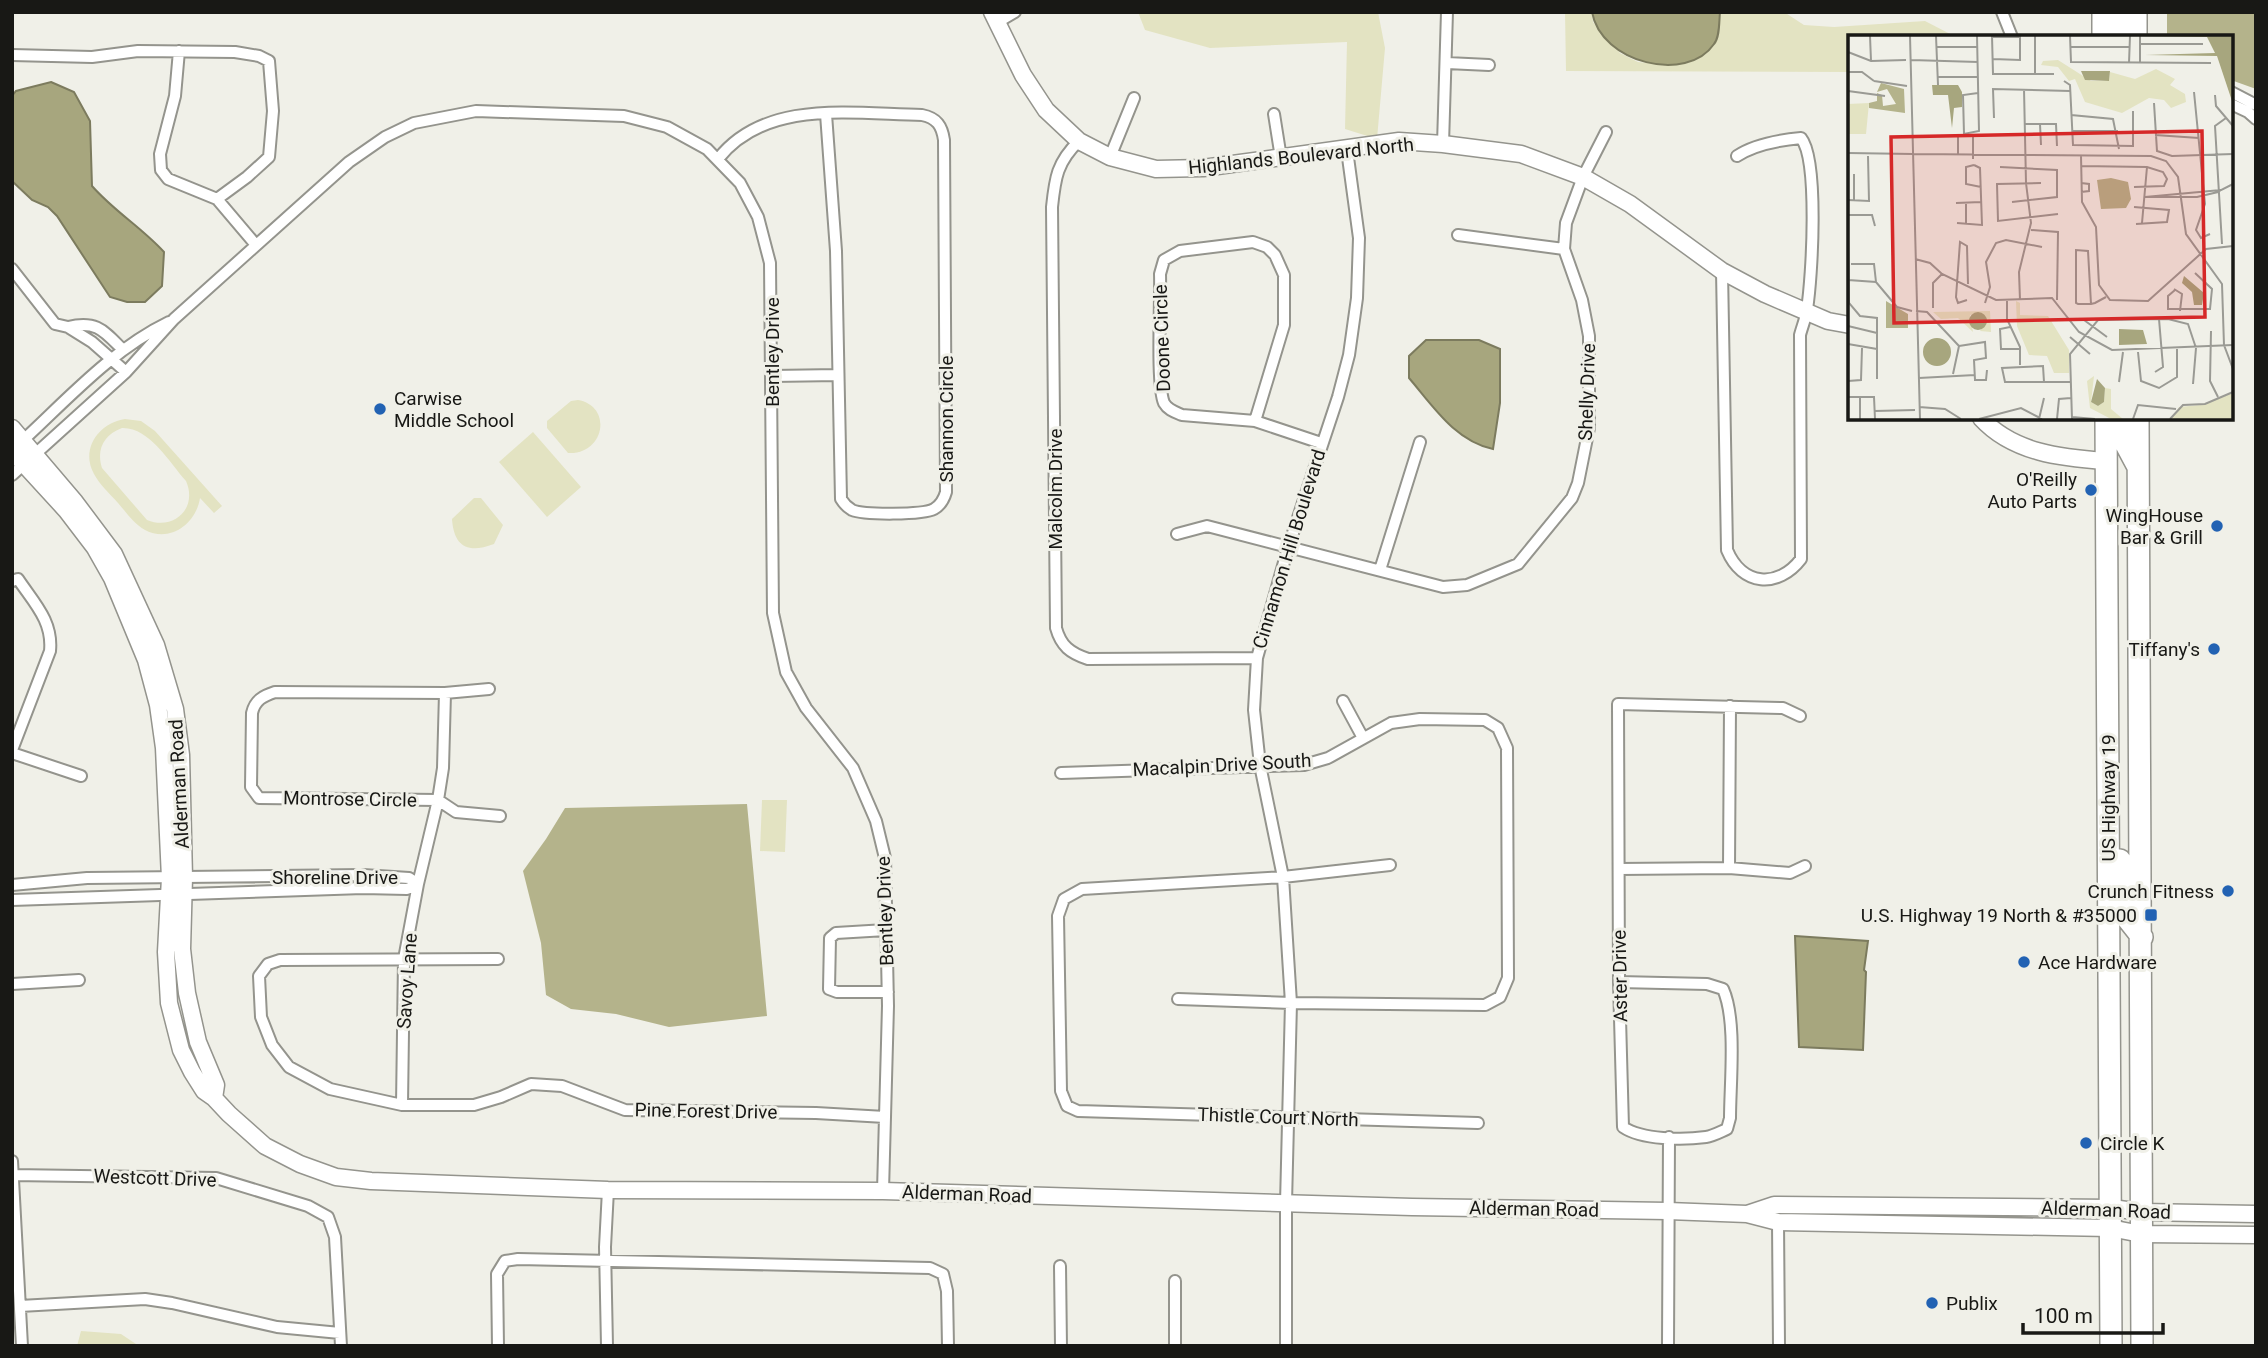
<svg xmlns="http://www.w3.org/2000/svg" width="2268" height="1358" viewBox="0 0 2268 1358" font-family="Roboto,sans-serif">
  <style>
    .green { fill: #e3e3c2; fill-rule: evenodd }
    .forest { fill: #b4b38b }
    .water { fill: #a7a67e; stroke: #7c7b5e; stroke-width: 2 }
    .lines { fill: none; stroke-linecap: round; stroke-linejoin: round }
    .street-casing { stroke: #94948d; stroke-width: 14 }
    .secondary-casing { stroke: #94948d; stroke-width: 19 }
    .highway-casing { stroke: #94948d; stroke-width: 24 }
    .street { stroke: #fff; stroke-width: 10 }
    .secondary { stroke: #fff; stroke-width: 16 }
    .highway { stroke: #fff; stroke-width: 21 }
    .poi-dot { fill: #2262b3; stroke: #f0f0e8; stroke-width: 2.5 }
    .labels { text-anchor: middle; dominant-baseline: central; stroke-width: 6; stroke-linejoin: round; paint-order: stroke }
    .street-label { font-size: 19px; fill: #181815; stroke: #f0f0e8 }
    .poi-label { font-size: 19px; fill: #181815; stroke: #f0f0e8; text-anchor: end }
    .inset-road { fill: none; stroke: #9a9a94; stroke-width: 2 }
    .view { fill: #d62828; fill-opacity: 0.15; stroke: #d62828; stroke-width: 3.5 }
    .inset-edge { fill: none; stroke: #181815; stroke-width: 3.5 }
  </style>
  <rect width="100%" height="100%" fill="#f0f0e8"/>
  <path class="green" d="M1138 12H1378L1385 48 1377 139 1345 129 1347 42 1210 48 1145 30Z
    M1565 12H1592L1593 22 1620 53 1638 62 1669 65 1692 61 1715 44 1720 12H1784L1804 25 1834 27 1925 21 1956 37H1850V72L1566 71Z
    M578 400C613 406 605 455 568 453L547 428V421L571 401Z
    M125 419 141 421 155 431 222 506 214 513 200 498C196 524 170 543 145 530 134 524 126 512 118 503 110 494 100 485 94 474 80 449 99 423 125 419ZM122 428C149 427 170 463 186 481 198 508 174 531 147 520L102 468C96 449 104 435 122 428Z
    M533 432 581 487 547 517 499 462Z
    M474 498H481L503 525 494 544C468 554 454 547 452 519Z
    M762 800H787L785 852 760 851Z
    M81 1331 121 1334 139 1346H77Z"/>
  <path class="forest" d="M2167 12H2256V89L2231 80V37H2167Z
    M747 804 767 1016 669 1027 616 1014 571 1009 546 995 541 943 523 871 546 839 565 808Z"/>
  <path class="water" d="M1592 12H1720C1719 21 1720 37 1714 44 1687 84 1601 63 1592 12Z
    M51 82 74 92 90 121 92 186C115 212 141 227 164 252L162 286 145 302H127L110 297 57 216 48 207 32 200 12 181V96L16 91Z
    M1426 340H1479L1500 349V403L1493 449C1455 441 1433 406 1409 378V356Z
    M1795 936 1868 941 1864 970 1866 972 1863 1050 1799 1047Z"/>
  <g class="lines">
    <g class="street-casing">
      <path id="street" d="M2002 12 2012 37
        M998 22 1015 12
        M179 51 175 96 160 154 161 170 168 179 217 199 256 245
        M12 55 92 57 138 51 235 52 259 56 269 61 273 111 269 157 247 177 217 199
        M1447 63 1489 65
        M2231 92 2256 105
        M2231 104 2248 112 2256 119
        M1274 114 1281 158
        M1079 141C1057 162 1055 178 1052 207L1056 628C1061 646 1070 653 1088 659L1257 658
        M1443 144 1447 12
        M1110 157 1134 98
        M718 159C766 98 854 114 922 115 937 118 942 126 944 140L946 492C944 499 941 505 934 509 923 515 863 515 852 510 847 507 844 504 841 499L836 251 826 114
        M1458 235 1564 249
        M1253 242 1267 247 1275 255 1284 275V325L1255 421 1182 415C1175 412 1168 410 1164 403 1156 385 1161 299 1160 274L1164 260 1180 251Z
        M12 269 55 324 68 327
        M1722 271 1727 550C1742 586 1778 589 1801 559L1800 335C1802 327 1806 318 1807 309 1812 278 1819 160 1801 138 1780 140 1755 144 1737 156
        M123 350C104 331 97 320 68 327L92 342 126 372
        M772 376 838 375
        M1255 421 1321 443
        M19 444C66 401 111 350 169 322
        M12 475 126 372 174 319 349 162 385 137 414 123 476 111 624 116 667 127 707 149 740 183 758 217 770 263 773 613 786 672 806 708 853 768 876 821 885 858 888 1006 883 1191
        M1177 534 1207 526 1443 587 1467 585 1518 564 1572 498 1578 483 1589 428V336L1582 300 1564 249 1566 223 1583 177 1606 132
        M1380 570 1420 442
        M12 581 18 579C34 603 53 621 50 651L12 750
        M489 689 445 693 275 692C263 696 255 700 252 713L251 787 259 798 438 800 456 812 500 816
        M1343 701 1363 738
        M12 753 81 776
        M1061 773 1304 765 1328 758 1391 723 1420 719 1485 720 1498 728 1507 748 1508 978 1500 997 1485 1005 1291 1003 1178 999
        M1390 865 1283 877 1082 889 1064 899 1058 916 1061 1091 1067 1106 1078 1111 1478 1123
        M1729 868 1730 706
        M1619 869 1729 868 1790 873 1805 866
        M12 885 87 878 363 875 409 878 418 884 407 889 363 888 12 900
        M886 930 836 933 830 938 829 989 837 992H888
        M498 959 280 960 268 964 259 976 261 1017 272 1045 289 1067 330 1089 402 1105H474L501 1097 531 1084 562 1086 625 1110 816 1113 885 1117
        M1619 982 1707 984 1723 989C1737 1020 1730 1083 1730 1118L1727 1129C1720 1132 1713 1136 1706 1137 1683 1140 1642 1140 1623 1127L1619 982 1618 704 1783 708 1800 716
        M12 984 79 980
        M402 1105 404 959 418 884 438 800 443 768 445 693
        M12 1161 22 1346
        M12 1175 216 1178 308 1206 328 1217 335 1237 341 1346
        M1778 1222 1779 1346
        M1060 1266 1061 1346
        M20 1306 145 1299 172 1303 277 1327 340 1333
        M498 1346 497 1274 505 1261 518 1259 930 1268 943 1274 947 1291 948 1346
        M607 1346 605 1247 608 1190
        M1175 1346V1281
        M1286 1346V1203L1291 1003 1283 877 1260 765 1254 710 1257 658 1288 548 1338 397 1349 355 1357 298 1359 238 1347 150
        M1668 1346 1669 1137"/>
    </g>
    <g class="secondary-casing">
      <path id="secondary" d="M992 12 1023 75 1046 110 1079 141 1110 157 1156 169 1203 168 1399 141 1443 144 1521 154 1583 177 1630 204 1722 271 1765 294 1828 321 1850 325
        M1981 418C2013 453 2062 458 2106 461
        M12 428 75 502 114 554 156 645 175 709 181 755 184 877 182 949 187 993 198 1042 216 1085 214 1098
        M12 451 66 510 95 548 112 578 146 660 158 705 164 748 170 878 166 952 169 1003 181 1050 192 1072 204 1091 214 1098 229 1114 265 1146 300 1164 336 1177 371 1181 608 1190 883 1191 1412 1207 1668 1211 1747 1214 1778 1222 2110 1228 2141 1234 2256 1235
        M1747 1214 1774 1205 2112 1208 2141 1212 2256 1214"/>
    </g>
    <g class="highway-casing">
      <path id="highway" d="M2103 12V37
        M2118 12 2119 37
        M2136 12V37
        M2106 418 2111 1346
        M2121 418 2122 437 2137 465
        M2138 418 2142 1346
        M2120 860 2124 910 2127 918 2142 937"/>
    </g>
    <use href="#street" class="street"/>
    <use href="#secondary" class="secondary"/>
    <use href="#highway" class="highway"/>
  </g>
  <g class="poi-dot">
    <circle cx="380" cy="409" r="7"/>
    <circle cx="2091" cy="490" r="7"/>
    <circle cx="2217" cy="526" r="7"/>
    <circle cx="2214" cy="649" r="7"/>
    <circle cx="2228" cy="891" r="7"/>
    <rect x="2144" y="908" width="14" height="14" rx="3.5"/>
    <circle cx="2024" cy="962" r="7"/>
    <circle cx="2086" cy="1143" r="7"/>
    <circle cx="1932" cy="1303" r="7"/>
  </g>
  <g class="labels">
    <g class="street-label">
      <text transform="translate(1301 156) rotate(-6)">Highlands Boulevard North</text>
      <text transform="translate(1162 338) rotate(-92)">Doone Circle</text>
      <text transform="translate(772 352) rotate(-90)">Bentley Drive</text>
      <text transform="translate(1587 392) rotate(-88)">Shelly Drive</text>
      <text transform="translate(946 419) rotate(-90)">Shannon Circle</text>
      <text transform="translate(1055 489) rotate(-90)">Malcolm Drive</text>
      <text transform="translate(1289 549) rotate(-73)">Cinnamon Hill Boulevard</text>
      <text transform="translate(1222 765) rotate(-3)">Macalpin Drive South</text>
      <text transform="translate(179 784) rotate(-93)">Alderman Road</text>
      <text transform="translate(2108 798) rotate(-90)">US Highway 19</text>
      <text transform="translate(350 799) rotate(1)">Montrose Circle</text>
      <text x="335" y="877">Shoreline Drive</text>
      <text transform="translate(885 911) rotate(-92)">Bentley Drive</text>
      <text transform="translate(1620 976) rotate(-91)">Aster Drive</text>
      <text transform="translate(407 981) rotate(-86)">Savoy Lane</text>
      <text transform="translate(706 1111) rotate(1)">Pine Forest Drive</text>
      <text transform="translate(1278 1117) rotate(2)">Thistle Court North</text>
      <text transform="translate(155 1178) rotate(2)">Westcott Drive</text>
      <text transform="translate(967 1194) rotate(2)">Alderman Road</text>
      <text transform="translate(1534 1209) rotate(1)">Alderman Road</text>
      <text transform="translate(2106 1210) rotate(2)">Alderman Road</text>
    </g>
    <g class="poi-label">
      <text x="394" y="398" text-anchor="start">Carwise<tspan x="394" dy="22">Middle School</tspan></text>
      <text x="2077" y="479">O'Reilly<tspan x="2077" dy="22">Auto Parts</tspan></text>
      <text x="2203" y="515">WingHouse<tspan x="2203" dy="22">Bar &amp; Grill</tspan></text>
      <text x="2200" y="649">Tiffany's</text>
      <text x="2214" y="891">Crunch Fitness</text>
      <text x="2137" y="915">U.S. Highway 19 North &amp; #35000</text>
      <text x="2038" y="962" text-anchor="start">Ace Hardware</text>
      <text x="2100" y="1143" text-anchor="start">Circle K</text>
      <text x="1946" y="1303" text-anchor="start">Publix</text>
    </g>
  </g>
  <g transform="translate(1848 35)">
    <rect width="385" height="385" fill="#f0f0e8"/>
    <path d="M210 25 243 46H261L262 37 287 44 308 34 327 44 322 50 337 59 338 67 323 73 316 65 301 63 274 78 237 67 227 44 221 46 210 32 193 30 195 26ZM21 68 18 99H0V69ZM168 266 172 268V280L200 281 221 315V338H206L199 321 181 320 169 291ZM142 276 143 297 132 296 139 287 133 278 122 280 125 297 110 283 93 284 85 277ZM246 341 243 367 250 371 256 367 257 353 263 354V374L275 384H263L242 373 239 346ZM385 358V384H323L331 372 352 370Z" fill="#e3e3c2"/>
    <path d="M33 48 56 54 57 78 21 73V68L29 66V58L34 60 35 71 48 69 39 54 29 57ZM263 143 280 147 283 164 278 173 253 174 249 145ZM38 266 60 279V293H38Z" fill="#b4b38b"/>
    <path d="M294 1H385V69L369 21 297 20 367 18 359 2ZM233 36H262L261 46 237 45ZM84 50H110L114 57V72L106 73 104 93 100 60H85ZM336 241 356 258 354 270H346L344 257 334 248ZM121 286a9 9 0 1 1 18 0a9 9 0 1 1-18 0ZM271 294 295 295 299 309 271 310ZM75 317a14 14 0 1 1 28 0a14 14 0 1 1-28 0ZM249 344 257 353 256 367 250 371 243 367Z" fill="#a7a67e"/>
    <path class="inset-road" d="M22 1 23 26M62 1 72 384M88 1 90 50M144 1 145 39H206M187 1V39M222 1 223 27 363 28M292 1V28M144 2H172V25L145 24M292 9H355M89 12H130M222 12H282M0 17 23 26 58 25M63 25 130 27M281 28 282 1M0 37H14L26 46M90 42H130M26 46 59 51M216 46 222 50 225 110 285 111V76M0 56 37 61M346 57 357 169 348 195 353 203 362 199M367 60 368 71 385 91M306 68 309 116 324 121 385 119M223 80 265 84 271 114M146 83 145 54 222 56M177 89H208L209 111M192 89 193 110M224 96H270M116 99 115 60 130 58M125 99V124M307 100 351 103M0 118 65 119M65 119 303 121 318 126 330 142 338 199 374 249 376 310 385 334M110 119V100L131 96 129 1M233 121 234 167 248 192 251 250 262 265 300 266 358 214 385 211M126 130 118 132V149L133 152M233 131 299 132 315 137 319 144 316 151 286 152M152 132 209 135V162L164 167M6 139V165M193 148 149 149 150 186 210 179M233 148 241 149V156L233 157M373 155 297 162H349L370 157 373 155 385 149M0 165 21 166 20 121M118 167V190M108 168 133 167M286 172 321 175 319 187 288 189M0 180H24L27 191M109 188 134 190 132 133 126 130M294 188 299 132M183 195 210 197 209 265M0 204 1 268 12 281 29 283V344M374 209 367 91 378 83M67 224 82 228 94 239 148 265 204 263 231 297 264 315 385 310M3 229H26L28 247M0 245 28 247 49 272 64 276M326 254 334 259 332 276M327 255 320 261V274H362L364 254 347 238M119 265 110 268 108 262 112 207 119 211 120 249M172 265 171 237 183 188 178 148 176 54M159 266V284L172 312V330M137 268 142 252 138 227 148 208 158 205 194 212M243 269 240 216 228 215V268L230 269H243L247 268 258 262M85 273V248L94 239M68 276 79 277 111 311M236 285 259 302M0 291 29 298M162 292 152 294 153 314H171M363 296 362 346 370 362M222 302 242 319M0 309 29 314M111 311 137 307 138 323 126 325 127 345H138L139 335M290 317 293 346 311 353 329 342V314M307 337 315 332 311 284M105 339 111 311M71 343 127 340M0 346 13 345 14 313M196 347 195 331 154 333 157 347H223M271 347 275 317M0 362H26L27 384M12 362V384M71 372 97 374 113 384M27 376 67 375M224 382 247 384M131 384 173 373 194 384M191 384 196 363M209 384 211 364 223 363M224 384 222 319 250 285 320 284 340 289 348 313 345 349M285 384 290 370 328 374M322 384 335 370 357 369 385 357"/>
    <path class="view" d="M354 96 357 282 46 288 43 102Z"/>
    <rect width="385" height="385" class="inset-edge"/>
  </g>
  <rect width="2268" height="1358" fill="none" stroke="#181815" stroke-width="28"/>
  <path d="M2023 1323v10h140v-10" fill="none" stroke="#181815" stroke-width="3.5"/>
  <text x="2034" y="1323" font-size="21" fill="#181815" stroke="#f0f0e8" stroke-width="5" paint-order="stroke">100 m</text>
</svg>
